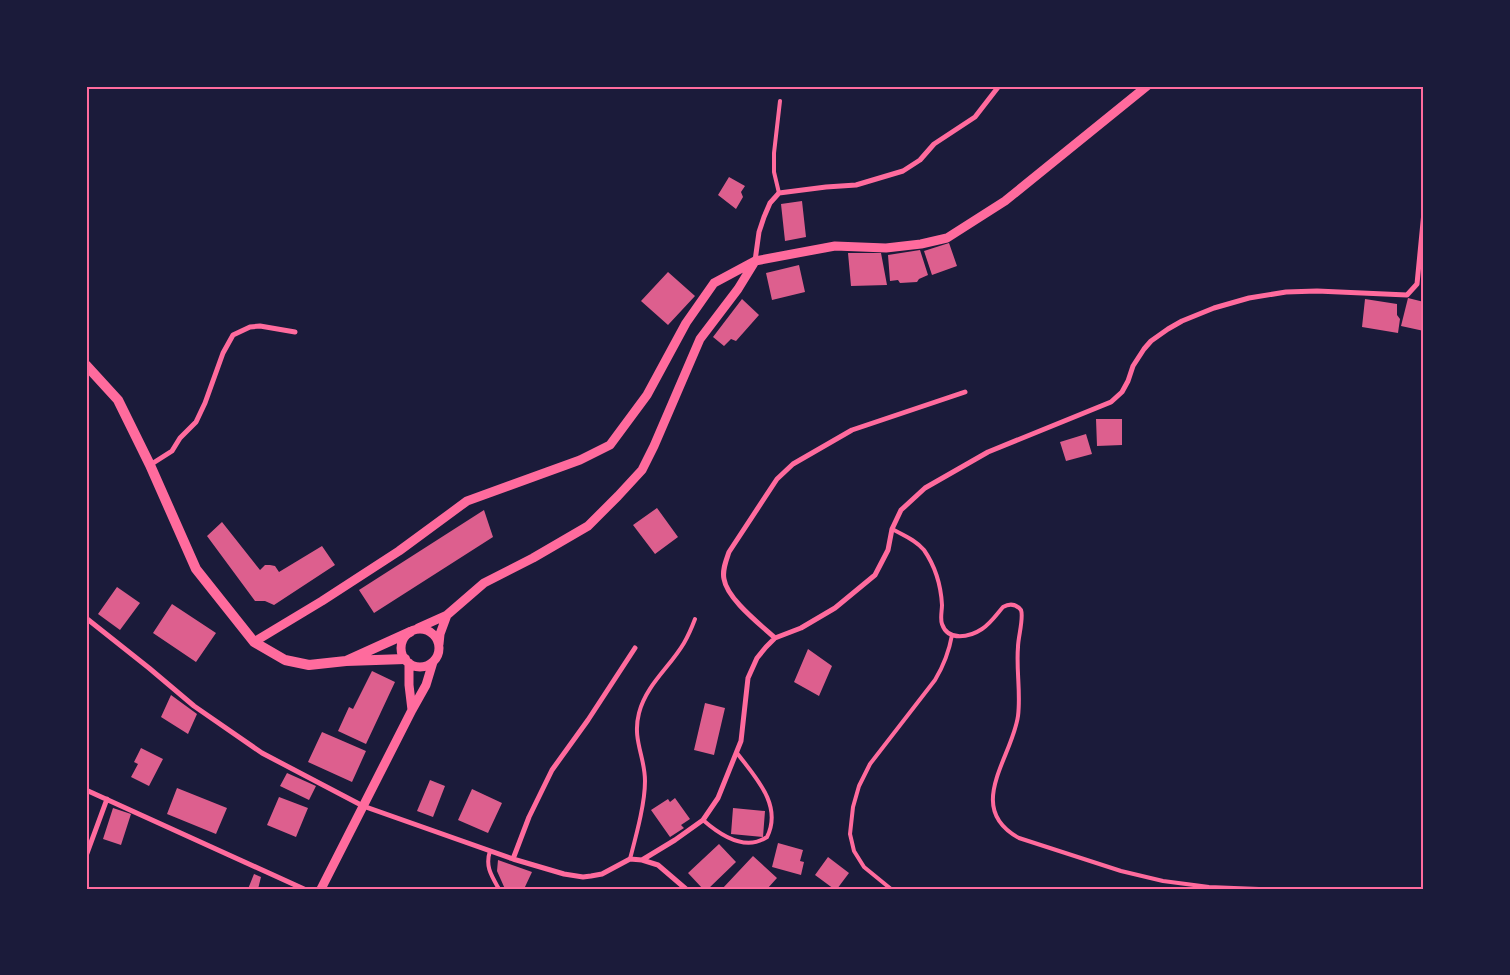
<svg xmlns="http://www.w3.org/2000/svg" width="1510" height="975" viewBox="0 0 1510 975" font-family="Spectral,serif">
  <style>
    .building { fill: #dd5f8e }
    .lines { fill: none; stroke-linecap: round; stroke-linejoin: round }
    .service { stroke: #ff6b9d; stroke-width: 4 }
    .minor { stroke: #ff6b9d; stroke-width: 5 }
    .tertiary { stroke: #ff6b9d; stroke-width: 9 }
    .secondary { stroke: #ff6b9d; stroke-width: 10 }
    .neatline { fill: none; stroke: #ff6b9d; stroke-width: 2 }
  </style>
  <rect width="100%" height="100%" fill="#1b1b3a"/>
  <path class="building" d="M729 177 745 186 741 192 743 197 736 209 718 195Z
    M802 201 806 237 785 241 781 204Z
    M949 243 957 266 932 275 924 251Z
    M920 250 928 275 919 279 917 282 900 283 898 280 890 281 888 255Z
    M848 253H881L887 285 851 286Z
    M799 265 805 292 772 300 766 273Z
    M668 272 695 296 668 325 641 301Z
    M1408 298 1424 302V331L1401 326Z
    M742 299 759 315 736 341 731 339 724 346 713 337Z
    M1365 299 1397 304V315L1400 319 1398 333 1362 327Z
    M1096 419H1122V445L1097 446Z
    M1086 434 1092 454 1066 461 1060 442Z
    M657 508 678 537 655 554 633 525Z
    M484 510 493 537 374 613 359 590Z
    M222 522 260 570 265 565H270L275 566 279 572 322 546 335 565 274 605 265 601H255L207 536Z
    M117 587 140 603 120 630 98 614Z
    M172 604 216 633 196 662 153 633Z
    M808 649 832 666 819 696 794 682Z
    M372 671 395 682 366 744 338 731 349 707 353 709Z
    M171 695 197 714 188 734 161 717Z
    M705 703 725 708 714 755 694 750Z
    M322 732 366 751 352 782 308 762Z
    M141 748 163 759 149 786 131 777 138 764 134 762Z
    M287 773 316 786 309 800 280 786Z
    M430 780 445 786 433 817 417 811Z
    M177 788 227 808 216 834 167 814Z
    M472 789 502 803 488 833 458 820Z
    M279 797 308 808 296 837 267 825Z
    M675 798 690 819 681 825 684 828 670 837 651 810 668 799 670 802Z
    M113 808 131 814 121 845 103 839Z
    M733 808 765 811 763 837 731 834Z
    M778 843 803 850 800 861 804 862 801 875 772 867Z
    M719 844 736 862 708 889H703L688 873Z
    M753 856 777 878 767 889H722Z
    M828 857 849 873 837 889H834L815 875Z
    M498 860 532 872 524 889H505L497 871Z
    M254 874 261 877 258 889H248Z"/>
  <g class="lines">
    <path class="service" d="M779 193 774 172V153L780 101
      M892 529C903 535 916 540 924 550 935 566 941 586 942 605 942 611 940 618 942 624 948 642 970 637 982 629 990 624 997 614 1003 607 1010 603 1016 604 1021 610 1024 618 1018 637 1018 647 1016 670 1021 693 1018 716 1012 758 964 808 1019 838L1121 871 1163 881 1209 887 1259 889
      M703 820C720 835 745 852 767 837 783 805 755 777 737 753
      M490 851C485 866 491 875 499 889
      M630 859C636 836 645 804 645 781 645 756 632 740 639 713 646 685 670 667 684 643 688 636 692 627 695 619
      M891 889 864 867 854 851 850 834 853 807 859 786 870 764 935 680C944 665 949 652 952 635"/>
    <path class="minor" d="M755 261 759 232 764 217 770 203 779 193 826 187 856 185 903 171 920 160 934 144 975 117 999 86
      M150 465 172 451 180 438 196 422 205 403 223 353 233 335 250 327 260 326 295 332
      M86 618 149 668 194 706 262 753 363 806 513 859 564 874 583 877 591 876 602 874 630 859 642 860 658 865 686 889
      M775 638C761 625 727 599 724 579 722 570 726 561 729 552L777 479 793 464 852 430 965 392
      M86 790 304 889
      M86 856 107 799
      M513 859 529 817 552 770 588 720 635 648
      M642 860 675 840 703 820 718 798 741 741 748 678 757 658 766 647 775 638 801 628 835 608 875 575 888 550 892 529 901 510 925 488 988 452 1111 402 1122 392 1128 381 1133 366 1144 349 1151 341 1168 329 1182 321 1214 308 1249 298 1286 292 1317 291 1407 295 1417 284 1424 212"/>
    <path class="tertiary" d="M447 615 484 583 533 558 588 526 618 496 642 470 654 446 700 339 738 289 754 263
      M418 628 447 615 440 634 439 644
      M401 648a19 19 0 1 1 38 0a19 19 0 1 1-38 0Z
      M254 642 322 601 399 551 467 501 580 460 610 445 647 395 686 323 714 283 755 261 835 246 886 248 921 244 947 238 1005 201 1147 86
      M409 663V685L412 710 426 685 433 662
      M321 889 412 710"/>
    <path class="secondary" d="M86 365 118 400 150 465 196 569 254 642 285 660 309 665 346 661
      M405 659 346 661 410 632"/>
  </g>
  <rect width="1510" height="975" fill="none" stroke="#1b1b3a" stroke-width="175"/>
  <rect x="88" y="88" width="1334" height="800" class="neatline"/>
</svg>
